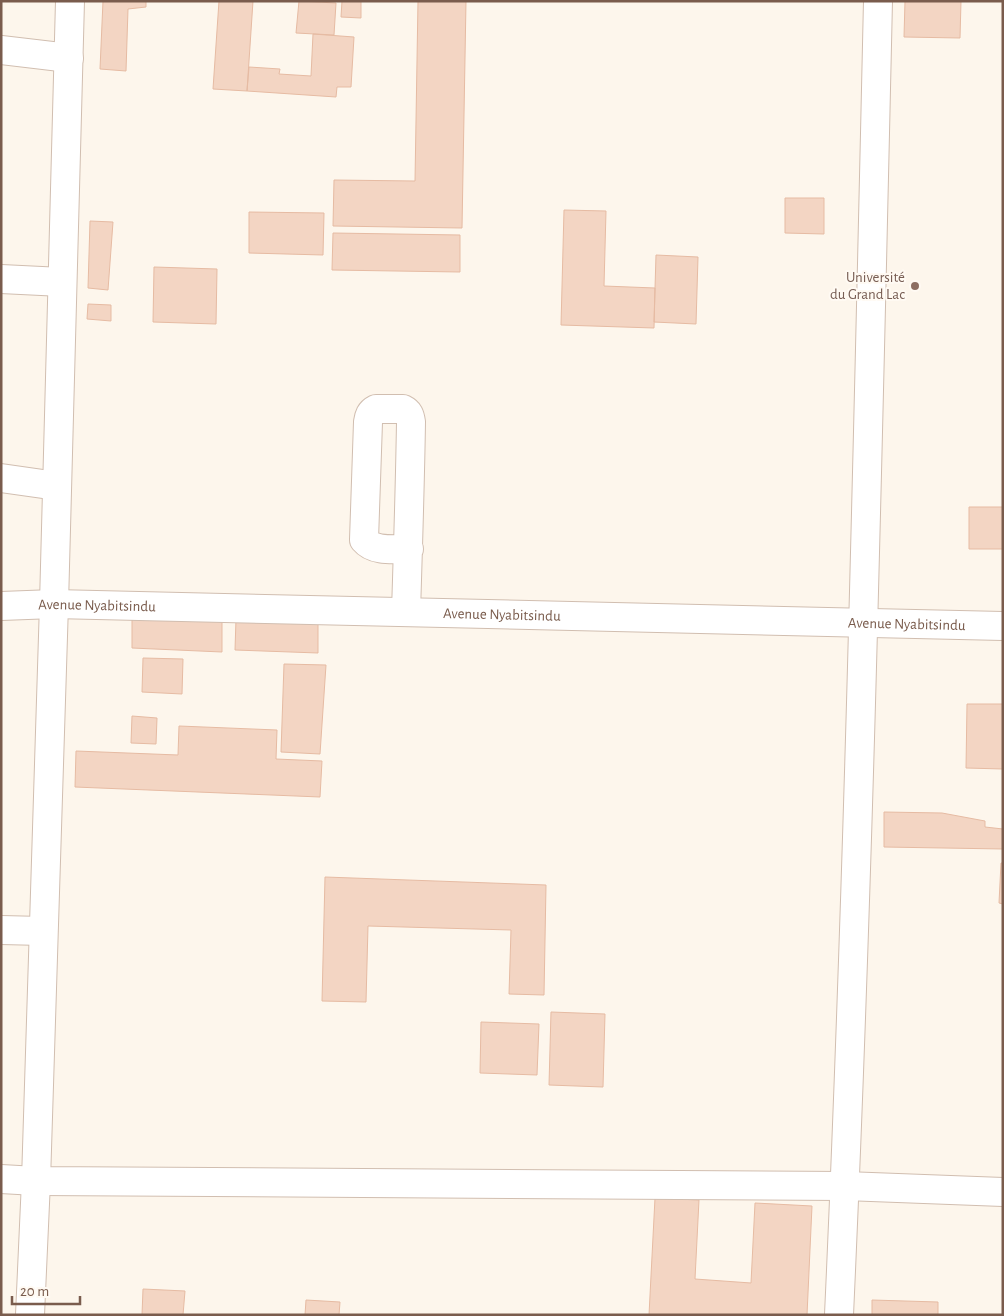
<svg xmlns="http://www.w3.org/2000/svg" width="1004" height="1316" viewBox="0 0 1004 1316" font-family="'Alegreya Sans',sans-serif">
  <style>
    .building { fill: #f3d5c3; stroke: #e6bba3 }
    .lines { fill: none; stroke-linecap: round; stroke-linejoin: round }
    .minor-casing { stroke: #d1beb0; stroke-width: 30 }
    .minor { stroke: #fff; stroke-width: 28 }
    .education-dot { fill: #8d6e63; stroke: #fffaf3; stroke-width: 2 }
    .labels { text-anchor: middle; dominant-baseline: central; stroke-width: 4; stroke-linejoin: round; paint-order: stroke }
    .education-label { font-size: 15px; fill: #785e54; stroke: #fffaf3; text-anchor: end }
    .street-label { font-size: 15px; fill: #7a5c4d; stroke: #fffaf3 }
  </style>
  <rect width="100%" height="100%" fill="#fdf6ec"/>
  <path class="building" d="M103 1H146V7L128 9 126 71 100 69Z
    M219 1H253L247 91 213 89Z
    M299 1 336 3 334 35 296 33Z
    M342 1H361V18L341 17Z
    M418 1H466L462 228 333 226 334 180 415 181Z
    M905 1H961L960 38 904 37Z
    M313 34 354 37 351 87H337L336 97 247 91 249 67 280 69 279 74 311 76Z
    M785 198H824V234L785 233Z
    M564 210 606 211 604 286 655 288 654 328 561 325Z
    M249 212 324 213 323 255 249 253Z
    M90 221 113 222 108 290 88 288Z
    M333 233 460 235V272L332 270Z
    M656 255 698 257 696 324 654 322Z
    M154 267 217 269 216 324 153 322Z
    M88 304 111 305V321L87 319Z
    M969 507H1003V549H969Z
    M132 615 222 618V652L132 648Z
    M236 619 318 622V653L235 650Z
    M143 658 183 659 182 694 142 692Z
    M284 664 326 665 320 754 281 752Z
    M967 704H1003V769L966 768Z
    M132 716 157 718 156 744 131 743Z
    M179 726 277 730 276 759 322 761 320 797 75 787 76 751 178 755Z
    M884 812 942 813 985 821V827L1003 829V849L884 847Z
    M1001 863H1003V904L999 903Z
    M325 877 546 885 544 995 509 994 511 930 368 926 366 1002 322 1001Z
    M551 1012 605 1014 603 1087 549 1085Z
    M481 1022 539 1024 537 1075 480 1073Z
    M655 1198 699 1200 695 1279 751 1283 755 1203 812 1206 807 1315H649Z
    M143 1289 185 1291 183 1315H142Z
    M306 1300 340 1302 339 1315H305Z
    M872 1300 938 1302V1315H872Z"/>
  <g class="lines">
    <g class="minor-casing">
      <g id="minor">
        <path d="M1 50 69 58"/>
        <path d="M1 279 62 282"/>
        <path d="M1 478 57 486"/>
        <path id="s1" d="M1 606 54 604 1003 626"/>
        <path d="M406 612C408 549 410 485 411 422 410 415 409 412 403 409H376C370 412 369 416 368 422L364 540C374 552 394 549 409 549"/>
        <path d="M1 930 43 931"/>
        <path d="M1 1179 36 1181 845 1186 1003 1192"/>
        <path d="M30 1315 36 1181 54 604 70 1"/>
        <path d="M839 1315C859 877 868 439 878 1"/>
      </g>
    </g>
    <use href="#minor" class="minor"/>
  </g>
  <circle class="education-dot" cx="915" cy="286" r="5"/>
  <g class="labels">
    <g class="education-label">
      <text x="905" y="277">Université<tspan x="905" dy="17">du Grand Lac</tspan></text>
    </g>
    <g class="street-label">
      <text stroke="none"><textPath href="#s1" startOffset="96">Avenue Nyabitsindu</textPath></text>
      <text stroke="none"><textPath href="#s1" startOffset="501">Avenue Nyabitsindu</textPath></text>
      <text stroke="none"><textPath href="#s1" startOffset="906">Avenue Nyabitsindu</textPath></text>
    </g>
  </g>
  <rect width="1004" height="1316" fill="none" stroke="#7a5c4d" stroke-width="5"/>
  <path d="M12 1296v8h68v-8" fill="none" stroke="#7a5c4d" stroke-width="2.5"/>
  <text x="20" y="1296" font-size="15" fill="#7a5c4d" stroke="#fffaf3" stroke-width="4" paint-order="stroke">20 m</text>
</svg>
